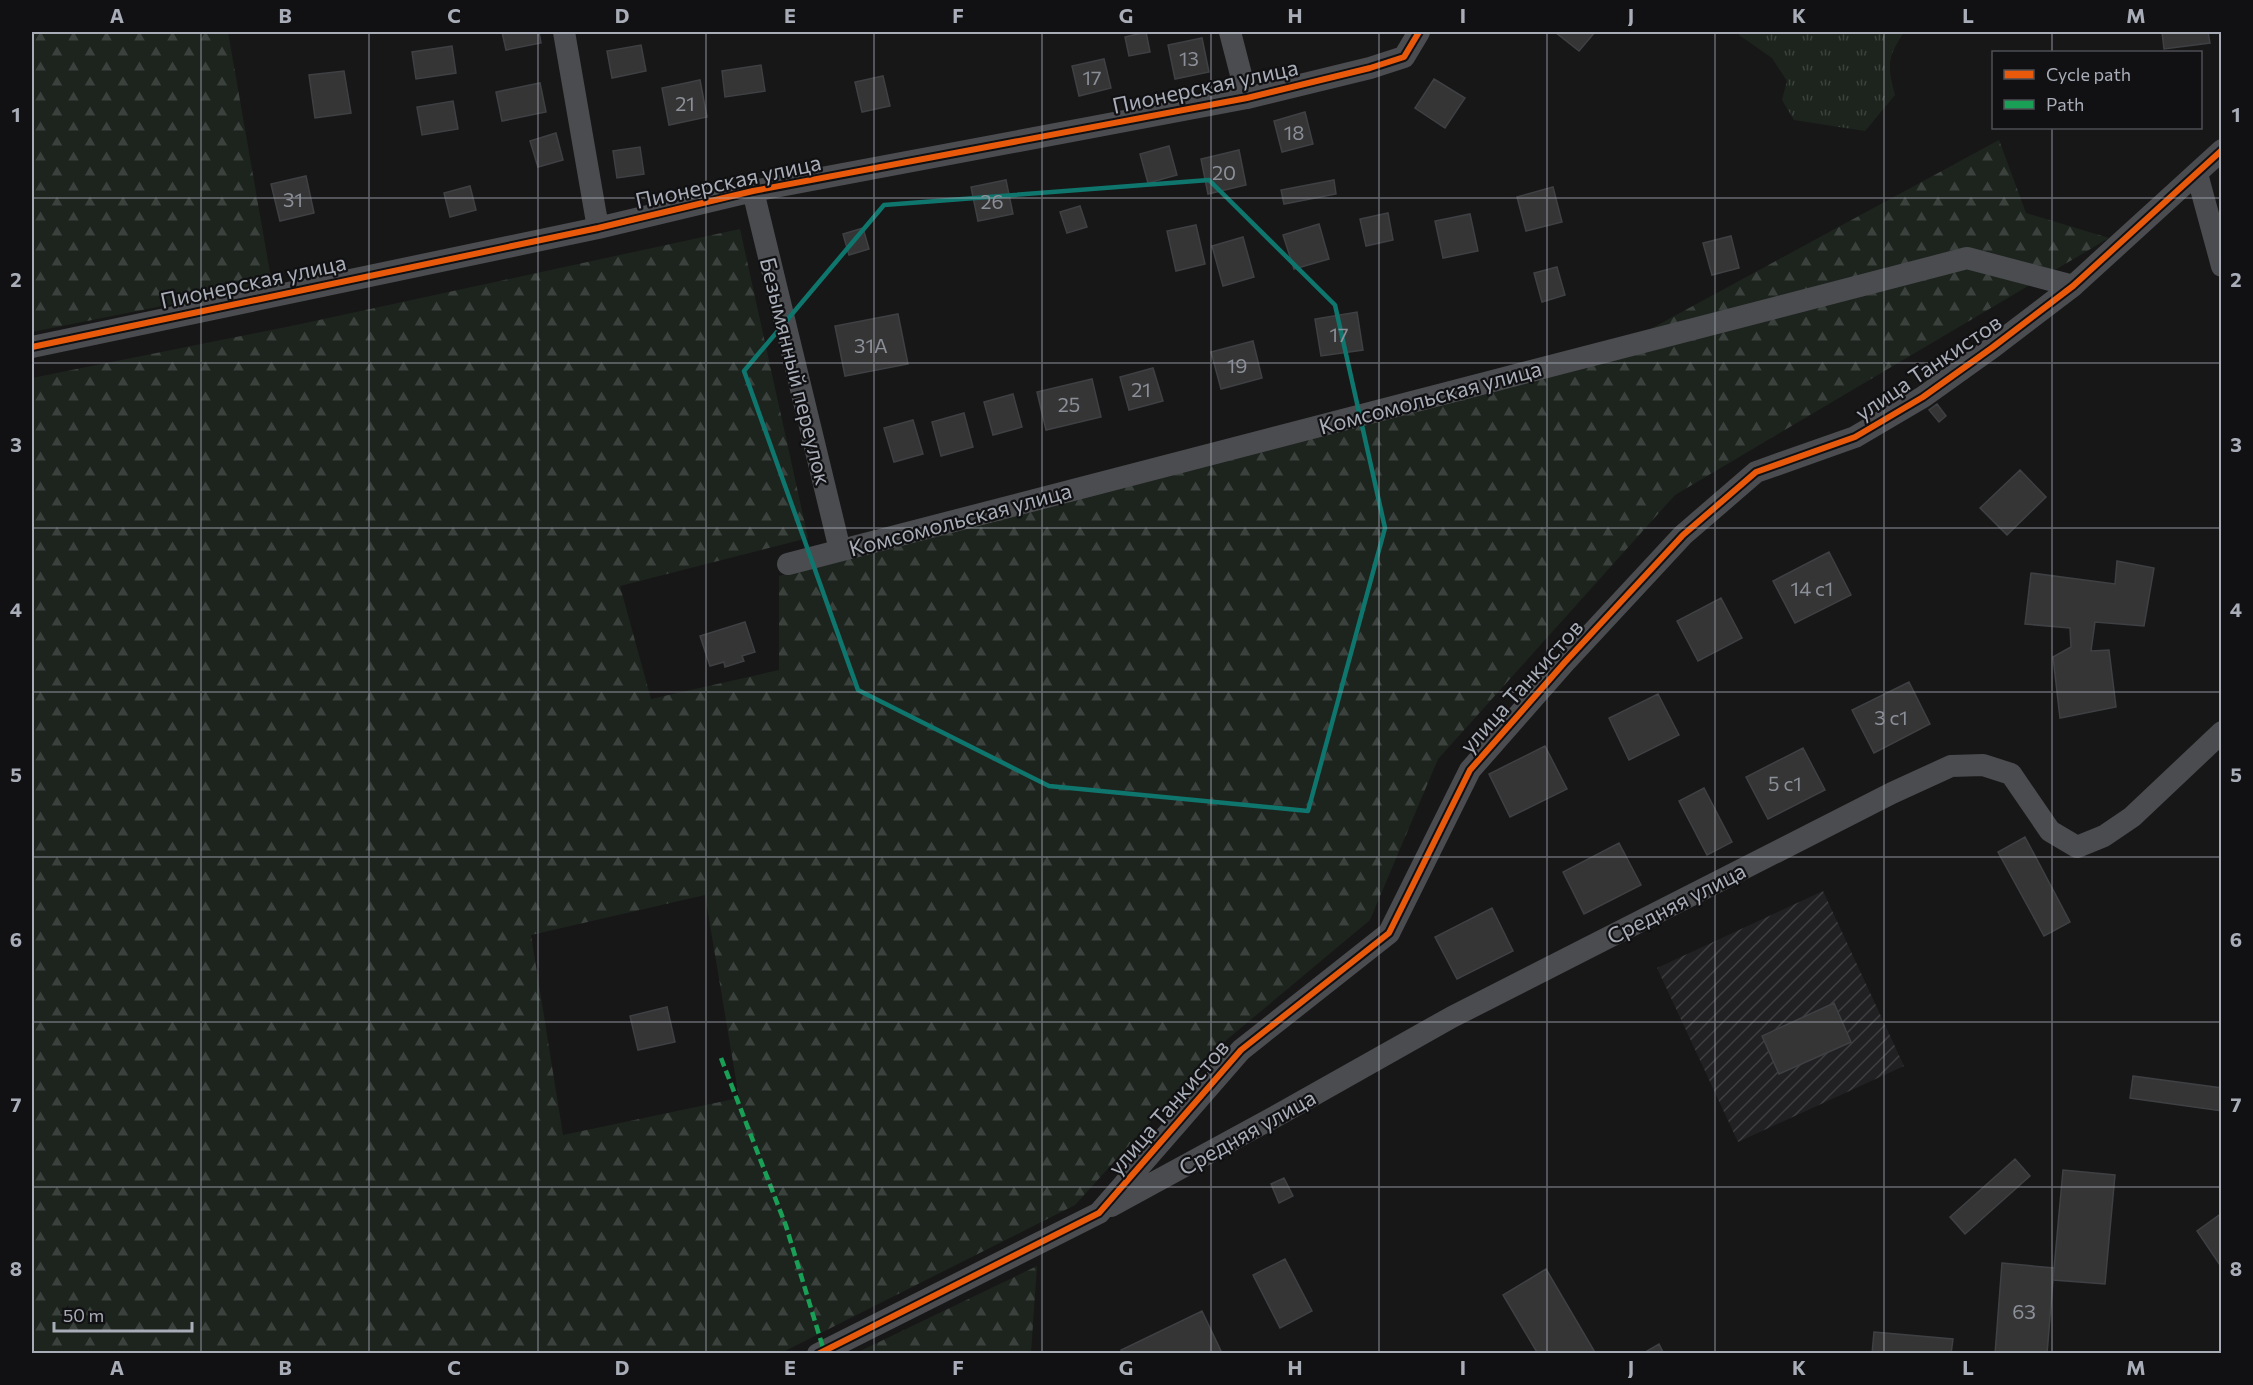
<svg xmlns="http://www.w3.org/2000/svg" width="2253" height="1385" viewBox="0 0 2253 1385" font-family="Commissioner,sans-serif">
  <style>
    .industrial { fill: url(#industrial-furrows) }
    .forest { fill: url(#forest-firs); fill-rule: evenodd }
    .park { fill: url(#park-tufts) }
    .building { fill: #353536; stroke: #3f4043; stroke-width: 1.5 }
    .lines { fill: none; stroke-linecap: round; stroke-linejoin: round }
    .minor { stroke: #4b4c50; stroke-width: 22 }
    .quiet { stroke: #1a9f57; stroke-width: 4.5; stroke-dasharray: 9 4.5; stroke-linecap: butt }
    .cycleway-casing { stroke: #111113; stroke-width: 10 }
    .cycleway { stroke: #e8590c; stroke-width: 6 }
    .marked { fill: none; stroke: #0f766e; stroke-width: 4.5; stroke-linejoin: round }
    .grid { fill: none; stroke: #a8adb8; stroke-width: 1.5; stroke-opacity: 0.55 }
    .labels { text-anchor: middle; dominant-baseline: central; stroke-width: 4.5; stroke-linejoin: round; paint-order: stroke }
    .number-label { font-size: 20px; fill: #8b8f98 }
    .street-label { font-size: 22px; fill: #a8adb8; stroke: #111113 }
    .neatline { fill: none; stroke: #a8adb8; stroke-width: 2 }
    .grid-label { font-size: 20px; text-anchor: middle; font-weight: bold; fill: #a8adb8 }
  </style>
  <defs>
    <pattern id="industrial-furrows" width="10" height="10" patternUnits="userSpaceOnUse" patternTransform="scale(1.5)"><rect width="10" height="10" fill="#212123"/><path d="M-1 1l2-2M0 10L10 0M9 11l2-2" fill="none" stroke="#3e3f41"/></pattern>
    <pattern id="forest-firs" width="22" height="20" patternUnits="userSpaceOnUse" patternTransform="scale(1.5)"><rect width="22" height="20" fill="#1d241e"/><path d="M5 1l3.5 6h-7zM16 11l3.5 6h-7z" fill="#3b413d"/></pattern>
    <pattern id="park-tufts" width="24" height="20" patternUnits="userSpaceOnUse" patternTransform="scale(1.5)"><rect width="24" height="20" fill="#1d241e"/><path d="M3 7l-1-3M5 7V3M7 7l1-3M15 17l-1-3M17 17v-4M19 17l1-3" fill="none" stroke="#3b413d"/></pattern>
  </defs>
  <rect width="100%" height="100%" fill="#171717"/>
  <path class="industrial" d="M1823 891 1904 1066 1738 1142 1657 968Z"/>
  <path class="forest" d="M32 32H228L272 284 32 332Z
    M1999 140 2026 213 2109 238 1675 495 1438 759 1370 920 1218 1047 1075 1205 781 1353 32 1354V378L296 325 740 229 808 538 620 586 651 699 779 670V576L1584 365ZM705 895 739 1098 563 1135 531 935Z
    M1037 1266 1031 1353H856Z"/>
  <path class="park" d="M1742 32H1904C1887 58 1887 65 1895 95L1865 131 1794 120 1782 100 1787 81 1772 58 1739 35Z"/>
  <path class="building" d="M502 32H539L541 43 506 50Z
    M1146 32 1150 52 1129 56 1125 37Z
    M1555 32H1595L1579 51Z
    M2162 32H2208L2210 43 2164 49Z
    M1202 38 1209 72 1175 79 1168 45Z
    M641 45 646 71 612 78 607 51Z
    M452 46 456 73 416 79 412 52Z
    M1104 59 1111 88 1079 96 1072 66Z
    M761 65 765 91 725 97 722 71Z
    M344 71 351 113 315 118 309 75Z
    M883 76 890 106 862 112 855 82Z
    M1434 79 1465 98 1445 128 1415 108Z
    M700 80 707 117 669 125 662 88Z
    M540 83 546 112 502 121 496 92Z
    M453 101 458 129 422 135 417 107Z
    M1305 112 1313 144 1282 152 1274 121Z
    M556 133 563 160 538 167 530 141Z
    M1169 146 1177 175 1148 183 1140 154Z
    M640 147 644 174 617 178 613 151Z
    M1239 150 1246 185 1208 194 1201 159Z
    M306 176 314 213 280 221 271 184Z
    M1006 180 1013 214 978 221 971 187Z
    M1334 180 1336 194 1284 204 1281 190Z
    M470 186 476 210 450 217 444 193Z
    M1553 187 1562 222 1526 231 1517 197Z
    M1080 206 1087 227 1067 233 1060 212Z
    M1388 213 1393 240 1366 246 1360 219Z
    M1470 214 1478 251 1443 258 1435 221Z
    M1319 224 1329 259 1294 269 1283 235Z
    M1196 225 1205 264 1176 271 1167 231Z
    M863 228 869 249 849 255 843 234Z
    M1731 236 1739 268 1712 275 1703 243Z
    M1243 237 1254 277 1223 286 1212 246Z
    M1557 267 1565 295 1542 302 1534 273Z
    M1357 312 1363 350 1321 356 1315 319Z
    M898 314 908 364 845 376 835 326Z
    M1253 341 1262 378 1221 389 1211 352Z
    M1153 368 1163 401 1129 410 1120 377Z
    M1092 379 1101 417 1046 430 1037 392Z
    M1013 394 1022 427 993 435 984 402Z
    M1937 404 1946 416 1939 422 1929 410Z
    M964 413 973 447 941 456 932 422Z
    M913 420 923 454 894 462 884 428Z
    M2020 470 2046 497 2007 535 1980 508Z
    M1829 552 1851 595 1795 623 1773 581Z
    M2117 561 2154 568 2144 626 2095 622 2091 651 2109 650 2116 707 2060 718 2053 657 2071 647 2070 628 2025 624 2031 573 2115 584Z
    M1721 598 1742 638 1698 661 1677 621Z
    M745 622 755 652 742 656 744 661 725 667 724 662 710 666 700 636Z
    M1909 682 1930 724 1874 753 1852 710Z
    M1658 694 1679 735 1629 760 1609 718Z
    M1545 746 1567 789 1510 817 1489 774Z
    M1803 748 1825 790 1768 819 1746 777Z
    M1704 788 1732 842 1707 855 1679 801Z
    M2025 837 2070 922 2044 936 1998 852Z
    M1619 843 1641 885 1584 914 1563 872Z
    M1492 908 1513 951 1457 979 1435 937Z
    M1834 1003 1851 1042 1779 1074 1762 1036Z
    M667 1007 675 1042 638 1050 630 1016Z
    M2133 1076 2222 1088V1111L2130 1098Z
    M2015 1159 2030 1176 1965 1234 1950 1217Z
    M2063 1170 2115 1175 2105 1284 2053 1280Z
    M1284 1178 1293 1196 1279 1203 1271 1184Z
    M2222 1213V1268L2197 1231Z
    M1285 1259 1312 1311 1280 1328 1253 1275Z
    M2002 1263 2054 1268 2047 1354H1995Z
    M1546 1269 1596 1354H1538L1503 1295Z
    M1202 1311 1221 1351 1215 1354H1123L1121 1350Z
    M1874 1332 1953 1339 1951 1354H1872Z
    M1659 1344 1664 1354H1642Z"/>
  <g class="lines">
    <path class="minor" d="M564 32 598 228
      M1230 32 1247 98
      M2197 174 2222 266
      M753 191 840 550
      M32 347 598 228 753 191 1247 98 1370 68 1404 57 1419 32
      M788 564 1967 258 2073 286
      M1111 1206 1278 1115 1452 1017 1892 793 1951 766 1983 765 2011 774 2050 831 2077 847 2104 836 2132 817 2222 732
      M818 1354 1099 1213 1241 1050 1389 933 1470 770 1565 662 1683 535 1756 472 1855 437 1923 397 1993 347 2073 286 2222 150"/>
    <path class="quiet" d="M721 1058 786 1226 824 1351"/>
    <g class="cycleway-casing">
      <path id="cycleway" d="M32 347 598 228 753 191 1247 98 1370 68 1404 57 1419 32
        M818 1354 1099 1213 1241 1050 1389 933 1470 770 1565 662 1683 535 1756 472 1855 437 1923 397 1993 347 2073 286 2222 150"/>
    </g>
    <use href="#cycleway" class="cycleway"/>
  </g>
  <path class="marked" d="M1209 180 1335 305 1385 528 1308 811 1049 786 858 690 744 371 884 205Z"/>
  <path class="grid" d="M201 32V1354M369 32V1354M538 32V1354M706 32V1354M874 32V1354M1042 32V1354M1211 32V1354M1379 32V1354M1547 32V1354M1715 32V1354M1884 32V1354M2052 32V52M2052 128V1354M32 198H2222M32 363H2222M32 528H2222M32 692H2222M32 857H2222M32 1022H2222M32 1187H2222"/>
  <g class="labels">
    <g class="number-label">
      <text x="1189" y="58">13</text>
      <text x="1092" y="77">17</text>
      <text x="685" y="103">21</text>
      <text x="1294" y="132">18</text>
      <text x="1224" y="172">20</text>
      <text x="293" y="199">31</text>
      <text x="992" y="201">26</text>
      <text x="1339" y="334">17</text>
      <text x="871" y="345">31А</text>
      <text x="1237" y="365">19</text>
      <text x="1141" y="389">21</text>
      <text x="1069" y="404">25</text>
      <text x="1812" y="588">14 с1</text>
      <text x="1891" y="717">3 с1</text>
      <text x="1785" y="783">5 с1</text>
      <text x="2024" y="1311">6З</text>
    </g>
    <g class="street-label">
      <text transform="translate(1205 86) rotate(-12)">Пионерская улица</text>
      <text transform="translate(728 181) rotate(-12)">Пионерская улица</text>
      <text transform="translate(253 281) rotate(-12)">Пионерская улица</text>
      <text transform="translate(1928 367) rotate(-34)">улица Танкистов</text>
      <text transform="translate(796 371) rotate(76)">Безымянный переулок</text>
      <text transform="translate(1430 397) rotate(-15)">Комсомольская улица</text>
      <text transform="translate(960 519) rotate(-15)">Комсомольская улица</text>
      <text transform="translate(1521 686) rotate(-48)">улица Танкистов</text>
      <text transform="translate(1676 903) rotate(-27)">Средняя улица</text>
      <text transform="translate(1168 1107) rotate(-49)">улица Танкистов</text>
      <text transform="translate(1247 1132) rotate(-29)">Средняя улица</text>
    </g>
  </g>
  <rect width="2253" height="1385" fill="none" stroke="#111113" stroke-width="66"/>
  <rect x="1992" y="51" width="210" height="78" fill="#111113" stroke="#4d4f55" stroke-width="1.5"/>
  <rect x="2004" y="70" width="30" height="9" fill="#e8590c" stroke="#4d4f55" stroke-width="1.5"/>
  <text x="2046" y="81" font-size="18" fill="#a8adb8">Cycle path</text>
  <rect x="2004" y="100" width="30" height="9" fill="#1a9f57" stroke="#4d4f55" stroke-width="1.5"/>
  <text x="2046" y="111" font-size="18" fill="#a8adb8">Path</text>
  <path d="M54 1322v9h138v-9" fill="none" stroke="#a8adb8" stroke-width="3"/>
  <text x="63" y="1322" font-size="18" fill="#a8adb8" stroke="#111113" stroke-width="4.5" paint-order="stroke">50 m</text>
  <rect x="33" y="33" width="2187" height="1319" class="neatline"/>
  <g class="grid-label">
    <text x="117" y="23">A</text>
    <text x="285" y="23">B</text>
    <text x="454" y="23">C</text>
    <text x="622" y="23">D</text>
    <text x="790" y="23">E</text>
    <text x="958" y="23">F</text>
    <text x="1126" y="23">G</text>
    <text x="1295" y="23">H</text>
    <text x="1463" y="23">I</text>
    <text x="1631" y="23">J</text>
    <text x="1799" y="23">K</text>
    <text x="1968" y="23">L</text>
    <text x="2136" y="23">M</text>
    <text x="16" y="122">1</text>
    <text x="2236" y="122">1</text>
    <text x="16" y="287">2</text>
    <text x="2236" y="287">2</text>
    <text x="16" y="452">3</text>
    <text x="2236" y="452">3</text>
    <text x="16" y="617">4</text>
    <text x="2236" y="617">4</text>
    <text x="16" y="782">5</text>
    <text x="2236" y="782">5</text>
    <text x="16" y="947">6</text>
    <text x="2236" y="947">6</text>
    <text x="16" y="1112">7</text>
    <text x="2236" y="1112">7</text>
    <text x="16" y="1276">8</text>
    <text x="2236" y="1276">8</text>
    <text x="117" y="1375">A</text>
    <text x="285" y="1375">B</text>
    <text x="454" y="1375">C</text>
    <text x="622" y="1375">D</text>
    <text x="790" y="1375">E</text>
    <text x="958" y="1375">F</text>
    <text x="1126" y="1375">G</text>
    <text x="1295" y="1375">H</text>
    <text x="1463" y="1375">I</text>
    <text x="1631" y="1375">J</text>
    <text x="1799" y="1375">K</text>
    <text x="1968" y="1375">L</text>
    <text x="2136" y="1375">M</text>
  </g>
</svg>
